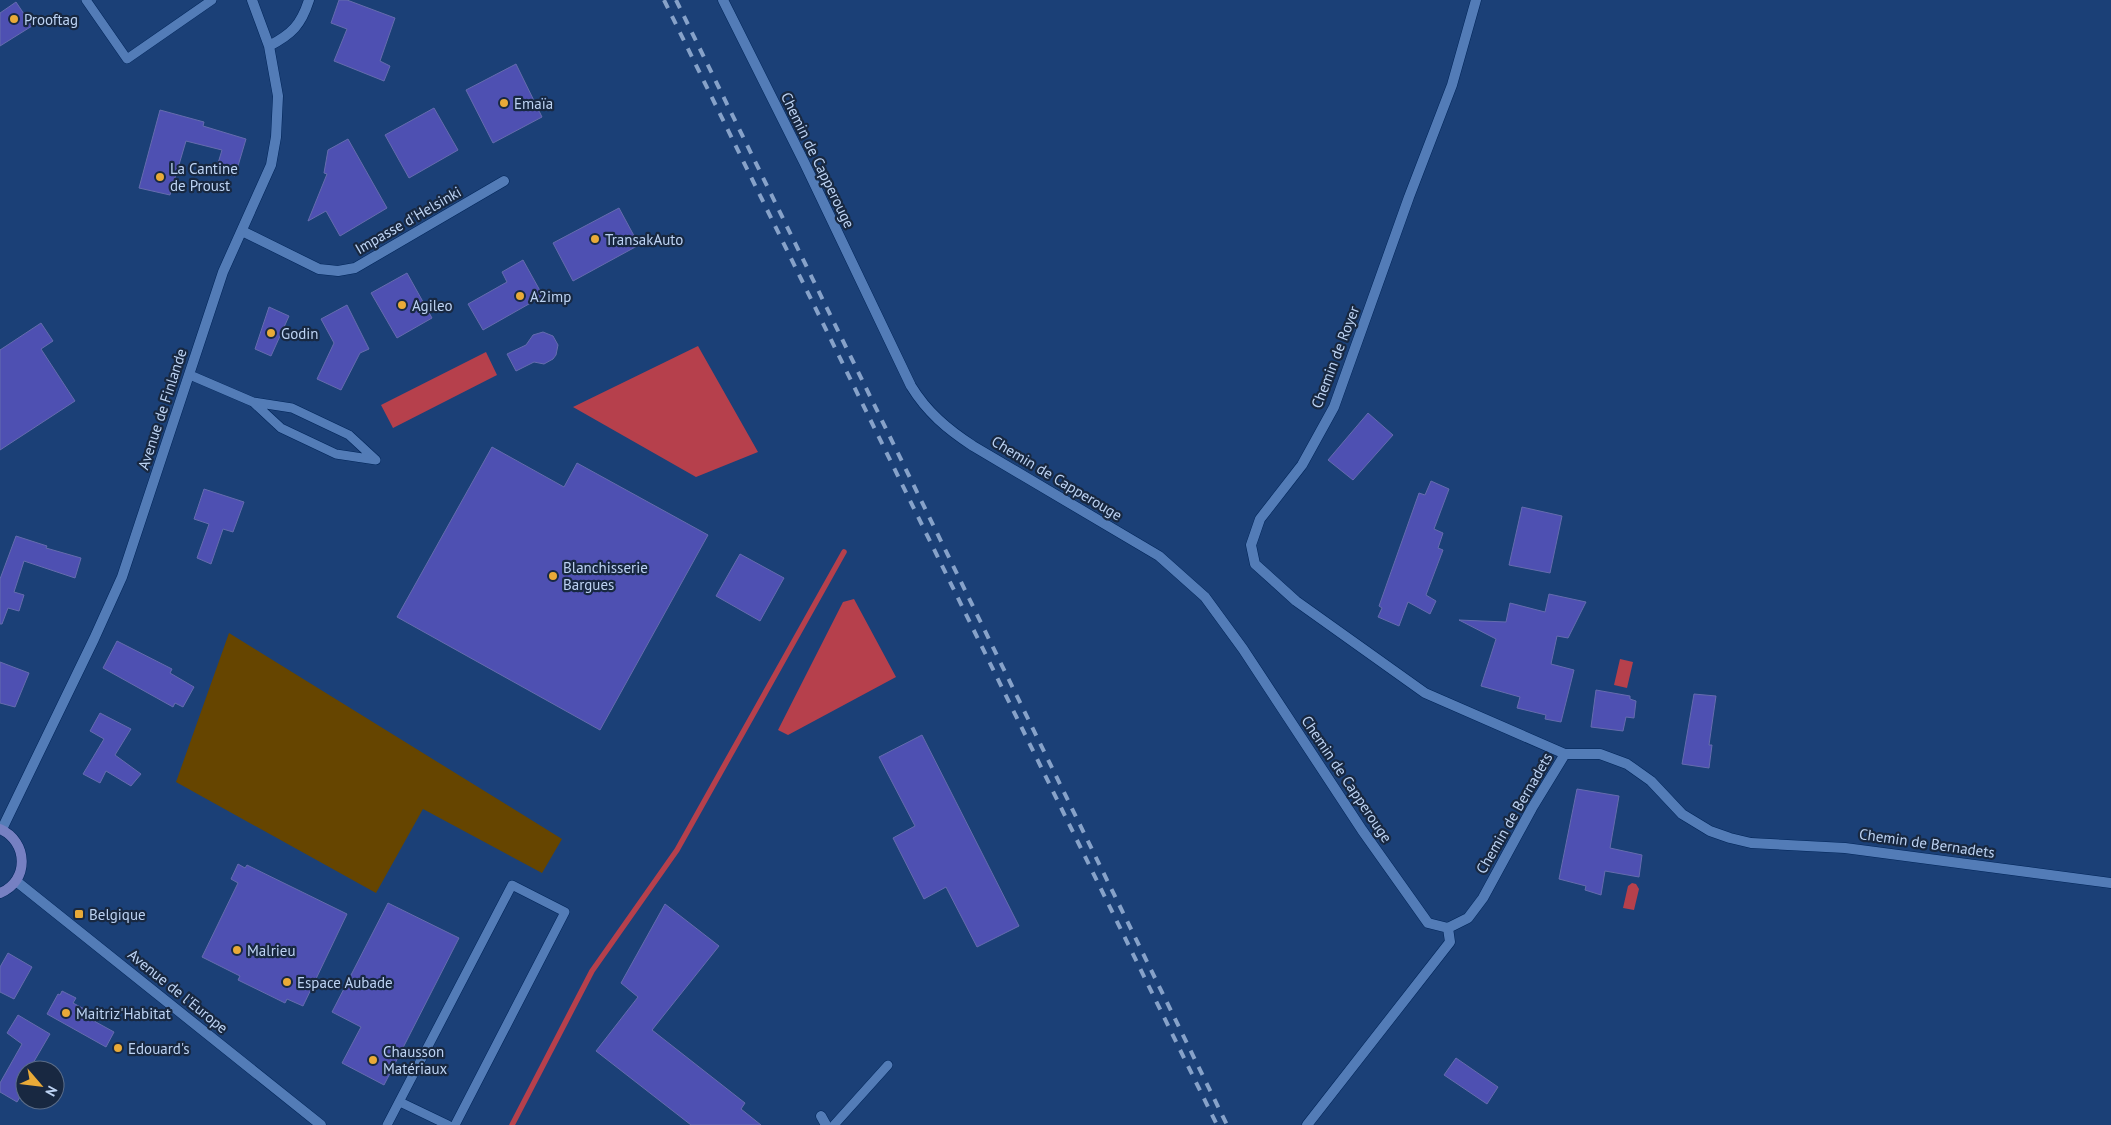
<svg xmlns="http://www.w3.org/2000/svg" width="2111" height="1125" viewBox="0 0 2111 1125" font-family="'PT Sans',sans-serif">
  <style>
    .green { fill: #664500 }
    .water { fill: #b6404c }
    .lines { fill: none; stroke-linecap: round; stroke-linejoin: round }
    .stream { stroke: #b6404c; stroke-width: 5.5 }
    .building { fill: #4e50b2; stroke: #656cae }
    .lane-casing { stroke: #002559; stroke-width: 10 }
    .street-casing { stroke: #002559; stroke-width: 11 }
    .secondary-casing { stroke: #002559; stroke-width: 11 }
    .lane { stroke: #537cb7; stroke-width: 9 }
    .street { stroke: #537cb7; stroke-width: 10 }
    .secondary { stroke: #7680c2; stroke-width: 10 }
    .rail { stroke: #87a2c9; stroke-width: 4; stroke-dasharray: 9 9; stroke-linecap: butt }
    .poi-dot { fill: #e9aa38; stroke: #182841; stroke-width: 2 }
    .labels { text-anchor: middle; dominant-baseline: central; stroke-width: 4.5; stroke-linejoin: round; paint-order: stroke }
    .poi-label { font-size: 15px; fill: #bdd3f3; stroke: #182841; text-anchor: start }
    .street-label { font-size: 15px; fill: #bdd3f3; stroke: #182841 }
  </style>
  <rect width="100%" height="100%" fill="#1b4077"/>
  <path class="green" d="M229 633 562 839 542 873 423 809 376 893 176 782Z"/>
  <path class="water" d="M698 346 758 452 696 477 573 407Z
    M486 352 497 375 393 428 381 405Z
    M854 599 896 677 788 735 778 730 843 602Z
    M1620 659 1633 662 1627 688 1614 685Z
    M1632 883 1636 884 1639 889 1634 910 1623 908 1628 886Z"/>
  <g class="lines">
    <path class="stream" d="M512 1125 592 971 677 850 844 552"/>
  </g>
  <path class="building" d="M339 0H347L395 18 380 61 390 66 384 81 334 61 347 29 331 23Z
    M16 2 32 26 0 46V13Z
    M516 64 542 117 493 143 466 90Z
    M434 108 458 150 409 178 385 135Z
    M160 110 204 122 203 126 246 139 235 176 216 170 222 150 186 141 170 195 139 188Z
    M348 139 387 208 340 236 326 211 308 221 327 174 324 173 328 150Z
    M619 208 639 245 573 281 553 243Z
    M523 260 543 296 483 330 468 304 507 282 502 272Z
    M407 273 432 318 397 338 371 293Z
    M347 305 369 349 360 353 341 390 317 379 334 343 321 319Z
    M269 307 289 316 271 356 255 349Z
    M41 323 53 341 41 349 75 401 0 450V350Z
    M543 332 553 336 558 345 556 355 553 359 544 364 534 362 516 371 507 354 526 345 533 335Z
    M1368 413 1393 435 1353 480 1328 460Z
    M492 447 564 487 577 463 708 535 600 730 397 617Z
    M1431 481 1449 489 1434 529 1443 533 1438 548 1443 550 1426 595 1436 601 1430 614 1408 602 1399 626 1378 617 1382 608 1379 606 1419 493 1425 495Z
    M204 489 244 502 233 532 223 529 211 564 197 558 209 524 194 519Z
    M1522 507 1562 516 1550 573 1509 565Z
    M16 536 47 546 46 548 81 558 75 578 24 561 14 592 24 595 19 611 8 608 2 624H0V579Z
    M740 554 784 578 760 621 716 596Z
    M1549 594 1586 602 1568 638 1557 636 1551 664 1574 670 1561 722 1545 719 1546 715 1517 708 1520 697 1481 686 1496 639 1459 620 1506 622 1510 603 1545 612Z
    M117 641 172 669 170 673 194 687 183 707 175 703 173 707 103 668Z
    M0 662 29 673 15 707 0 703Z
    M1596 690 1630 696V699L1636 701 1634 718 1626 717 1623 731 1591 727Z
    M1694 694 1716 696 1709 745H1712L1709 768 1682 764Z
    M100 713 131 729 115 755 141 774 131 786 106 771 100 783 83 774 104 739 90 731Z
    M922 735 1019 926 977 947 946 887 924 899 893 838 915 826 879 757Z
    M1577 789 1619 796 1610 848 1642 855 1639 877 1605 871 1601 895 1585 890 1586 886 1559 879Z
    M238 864 245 868 247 865 347 914 303 1006 287 999 285 1003 238 980 240 976 202 957 238 883 231 879Z
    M388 903 459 938 384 1085 342 1063 361 1027 332 1012Z
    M665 904 719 946 652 1030 745 1103 741 1109 761 1125H691L596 1051 638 997 621 983Z
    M8 953 32 967 14 999 0 992V967Z
    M62 991 76 998 73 1003 88 1011 85 1016 114 1032 106 1047 47 1014 58 994 60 995Z
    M18 1015 50 1034 29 1070H25V1089L17 1102 0 1092V1083L22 1044 7 1033Z
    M1456 1058 1498 1087 1487 1104 1444 1075Z"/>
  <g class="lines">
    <g class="lane-casing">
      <path id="lane" d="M86 0 127 59 212 0
        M190 375 253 402 292 408 349 435 376 460 336 454 281 428 253 402
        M400 1102 448 1125
        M387 1125 512 885 565 912 455 1125
        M834 1125 888 1065"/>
    </g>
    <g class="street-casing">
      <path id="street" d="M723 0 804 162 911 386C927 412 947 429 973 446L1159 556 1205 597 1243 649 1362 830 1428 923 1448 928
        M1476 0 1452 85 1409 197 1334 407 1302 465 1260 519 1251 545 1255 564 1296 601 1425 693 1565 754
        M269 46C292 34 301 25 309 0
        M242 231 319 269 338 271 355 268 504 181
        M2 829 94 639 122 577 223 272 271 165 276 137 278 96 269 46 252 0
        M16 881 321 1125
        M821 1116 826 1125
        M1307 1125 1450 942 1448 928 1468 918 1483 898 1532 808 1565 754H1600L1627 764 1651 781 1682 814 1710 831 1730 838 1751 843 1845 848 2111 883"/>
    </g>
    <g class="secondary-casing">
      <path id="secondary" d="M0 829C28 841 30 881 0 893"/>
    </g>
    <use href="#lane" class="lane"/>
    <use href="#street" class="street"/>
    <use href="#secondary" class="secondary"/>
    <path class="rail" d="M664 0 1217 1125
      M676 0 1227 1125"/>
  </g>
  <g class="poi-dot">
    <circle cx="14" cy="19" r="5"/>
    <circle cx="504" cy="103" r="5"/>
    <circle cx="160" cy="177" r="5"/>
    <circle cx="595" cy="239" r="5"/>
    <circle cx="520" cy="296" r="5"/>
    <circle cx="402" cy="305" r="5"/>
    <circle cx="271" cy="333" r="5"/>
    <circle cx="553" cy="576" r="5"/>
    <rect x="74" y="909" width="10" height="10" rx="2.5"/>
    <circle cx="237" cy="950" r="5"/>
    <circle cx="287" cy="982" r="5"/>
    <circle cx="66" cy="1013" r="5"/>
    <circle cx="118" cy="1048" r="5"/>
    <circle cx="373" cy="1060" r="5"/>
  </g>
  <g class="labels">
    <g class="poi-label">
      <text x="24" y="19">Prooftag</text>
      <text x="514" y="103">Emaïa</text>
      <text x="170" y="168">La Cantine<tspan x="170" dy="17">de Proust</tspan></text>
      <text x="605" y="239">TransakAuto</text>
      <text x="530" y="296">A2imp</text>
      <text x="412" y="305">Agileo</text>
      <text x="281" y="333">Godin</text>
      <text x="563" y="567">Blanchisserie<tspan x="563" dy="17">Bargues</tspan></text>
      <text x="89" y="914">Belgique</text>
      <text x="247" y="950">Malrieu</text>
      <text x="297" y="982">Espace Aubade</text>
      <text x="76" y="1013">Maitriz'Habitat</text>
      <text x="128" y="1048">Edouard's</text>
      <text x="383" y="1051">Chausson<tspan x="383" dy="17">Matériaux</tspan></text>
    </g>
    <g class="street-label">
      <text transform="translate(818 160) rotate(64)">Chemin de Capperouge</text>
      <text transform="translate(408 220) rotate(-30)">Impasse d'Helsinki</text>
      <text transform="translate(1335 357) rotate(-69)">Chemin de Royer</text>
      <text transform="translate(162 409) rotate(-72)">Avenue de Finlande</text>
      <text transform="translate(1057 478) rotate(31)">Chemin de Capperouge</text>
      <text transform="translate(1347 779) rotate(56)">Chemin de Capperouge</text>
      <text transform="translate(1514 813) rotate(-60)">Chemin de Bernadets</text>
      <text transform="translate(1927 843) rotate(8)">Chemin de Bernadets</text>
      <text transform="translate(178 991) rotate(39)">Avenue de l'Europe</text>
    </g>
  </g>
  <g transform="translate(40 1085) rotate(118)"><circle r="24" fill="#182841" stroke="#5a6c88"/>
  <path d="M0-4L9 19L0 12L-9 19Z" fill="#e9aa38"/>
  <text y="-8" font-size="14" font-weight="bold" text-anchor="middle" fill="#bdd3f3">N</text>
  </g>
</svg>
